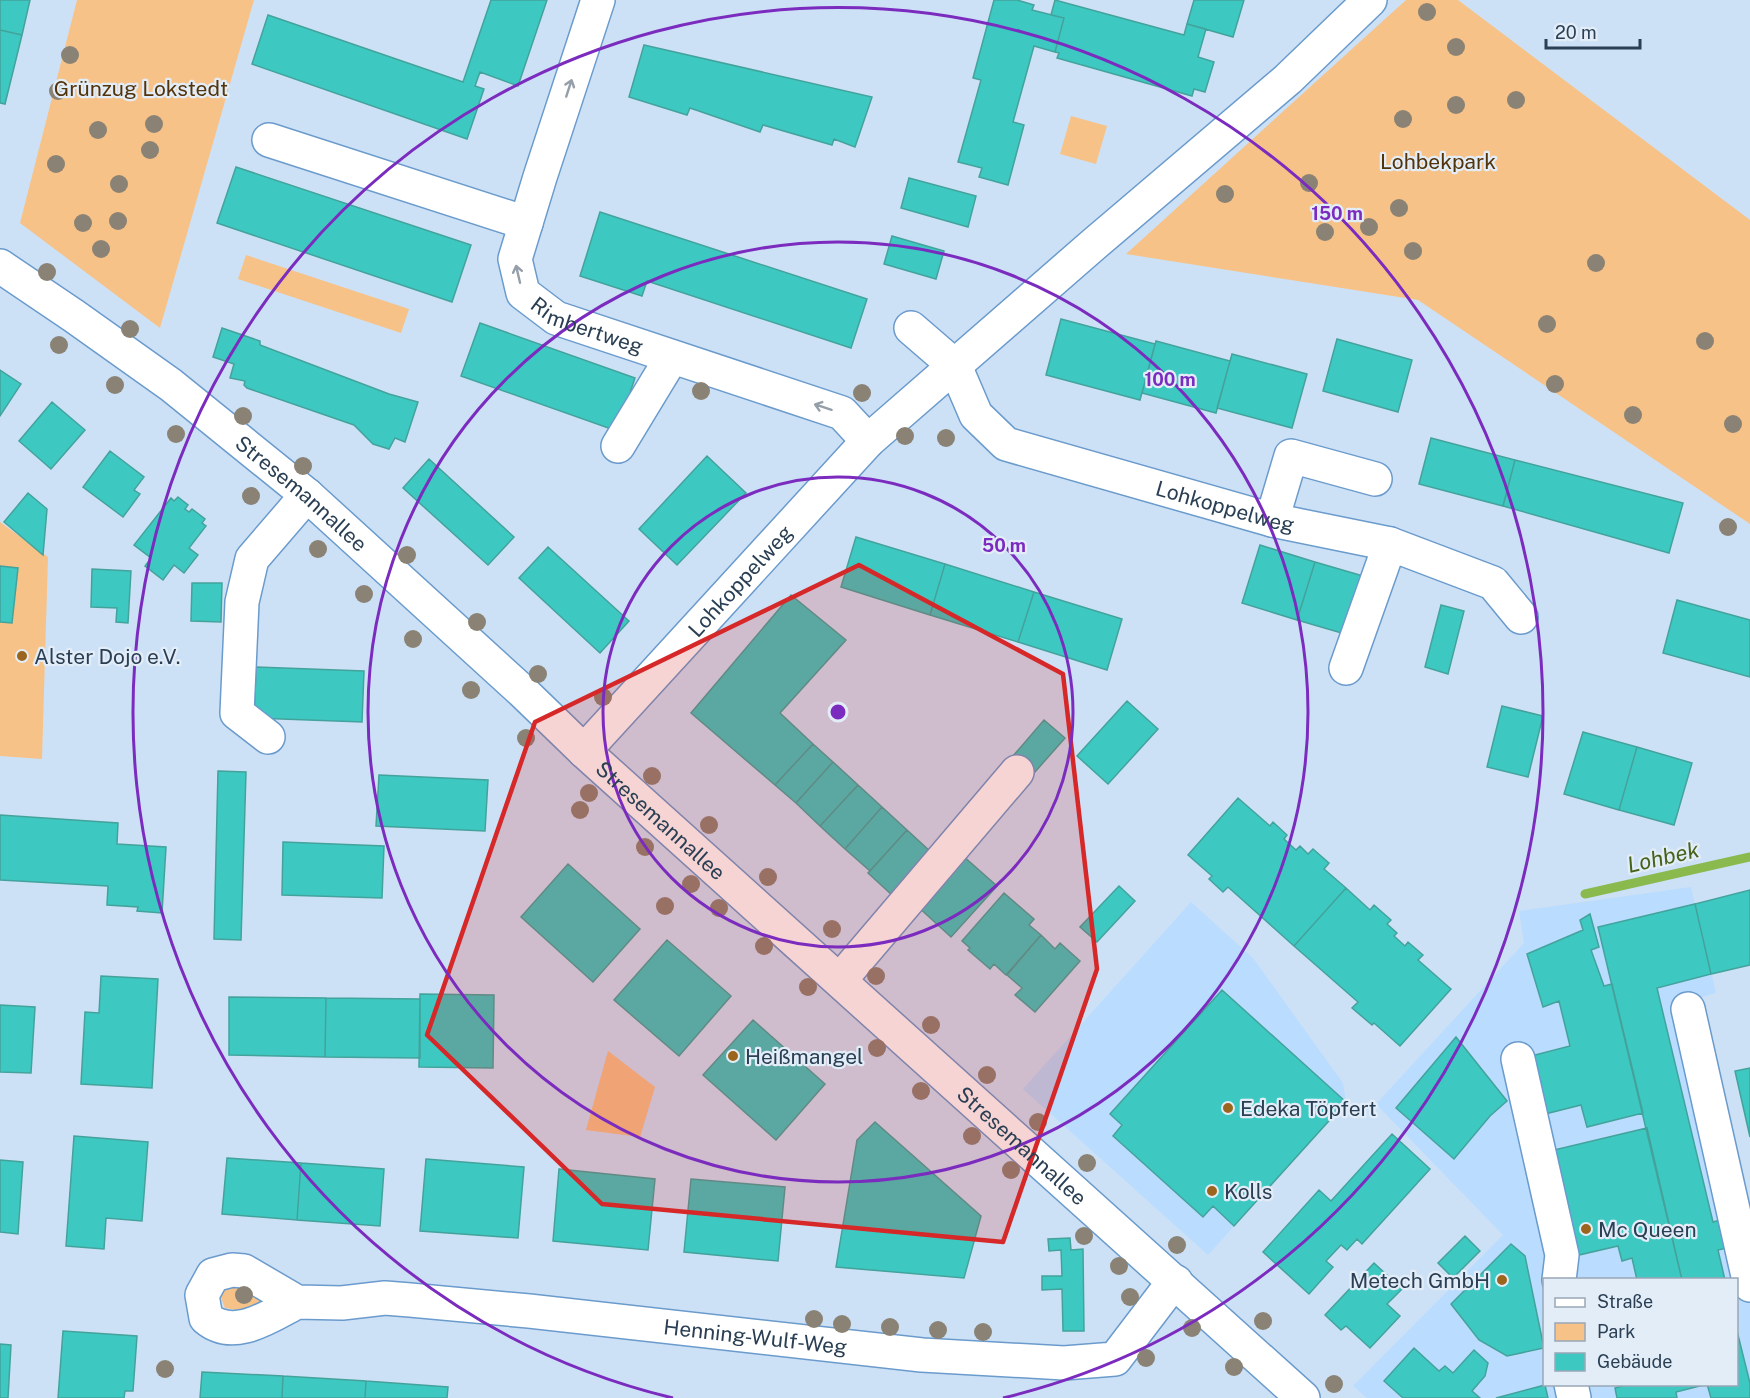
<svg xmlns="http://www.w3.org/2000/svg" width="1750" height="1398" viewBox="0 0 1750 1398" font-family="'Public Sans',sans-serif">
  <style>
    .built { fill: #badcfe; fill-rule: evenodd }
    .green { fill: #f7c287 }
    .lines { fill: none; stroke-linecap: round; stroke-linejoin: round }
    .stream { stroke: #8ab94d; stroke-width: 9 }
    .building { fill: #3dc9c1; stroke: #43a39c; stroke-width: 1.5 }
    .minor-casing { stroke: #6a9bcc; stroke-width: 36 }
    .minor { stroke: #fff; stroke-width: 33 }
    .tree { fill: #8a8274 }
    .oneway { stroke: #949fa9 }
    .marked { fill: #d62828; fill-opacity: 0.2; stroke: #d62828; stroke-width: 4.5; stroke-linejoin: round }
    .ring { fill: none; stroke: #7b2cbf; stroke-width: 3 }
    .poi-dot { fill: #9b651e; stroke: #e3edf8; stroke-width: 2 }
    .labels { text-anchor: middle; dominant-baseline: central; stroke-width: 4.5; stroke-linejoin: round; paint-order: stroke }
    .park-label { font-size: 21px; fill: #53340a; stroke: #e3edf8 }
    .street-label { font-size: 21px; fill: #2a3f53; stroke: #e3edf8 }
    .poi-label { font-size: 21px; fill: #2a3f53; stroke: #e3edf8; text-anchor: start }
    .water-label { font-size: 22px; font-style: italic; fill: #446218; stroke: #e3edf8 }
    .centre { fill: #7b2cbf; stroke: #e3edf8; stroke-width: 3 }
    .ring-label { font-size: 18px; text-anchor: middle; font-weight: bold; fill: #7b2cbf; stroke: #e3edf8; stroke-width: 4.5; stroke-linejoin: round; paint-order: stroke }
  </style>
  <rect width="100%" height="100%" fill="#cde1f6"/>
  <path class="built" d="M1691 887 1716 993 1699 998 1750 1223V1398H1367L1353 1386 1503 1235 1376 1104 1524 943 1519 911ZM1544 1280H1736V1384H1544Z
    M1191 902 1253 958 1343 1083 1346 1102 1208 1255 1023 1089Z"/>
  <path class="green" d="M77 0H254L160 328 20 223Z
    M1406 0H1458L1750 220V524L1418 300 1126 254Z
    M1071 116 1107 126 1096 164 1060 154Z
    M246 255 409 309 401 333 238 279Z
    M0 522 48 557 42 759 0 756Z
    M608 1051 655 1087 640 1137 586 1130Z
    M236 1280 270 1303 237 1310 225 1308 220 1295 226 1282Z"/>
  <g class="lines">
    <path class="stream" d="M1585 894 1750 857"/>
  </g>
  <path class="building" d="M0 0H30L22 35 0 30Z
    M491 0H547L518 86 480 72 475 86 484 89 467 139 252 64 268 15 463 82Z
    M994 0H1017L1034 5 1032 10 1064 18 1055 52 1034 46 1013 122 1024 125 1008 185 979 177 982 168 958 162 981 80 973 78Z
    M1055 0 1184 35 1187 24 1206 29 1198 57 1214 62 1205 92 1194 89 1192 96 1057 58 1059 53 1055 52 1064 18 1051 15Z
    M1194 0H1244L1233 37 1187 24Z
    M0 30 22 35 5 104 0 103Z
    M644 45 872 97 855 147 834 139 832 145 763 125 760 132 690 108 687 115 629 97Z
    M236 167 471 245 452 302 217 223Z
    M909 178 976 196 968 227 901 208Z
    M600 212 867 299 851 348 647 281 642 296 580 276Z
    M892 236 944 251 936 279 884 264Z
    M1061 319 1155 344 1140 400 1046 375Z
    M480 323 635 378 617 431 461 376Z
    M222 328 260 341V345L389 394 418 402 405 442 395 438 389 449 373 444 354 425 247 388 244 385 245 381 230 378 234 364 213 357Z
    M1337 339 1412 360 1398 412 1323 391Z
    M1156 341 1230 361 1216 413 1142 393Z
    M1232 354 1307 374 1292 428 1217 408Z
    M0 370 21 384 0 416Z
    M52 402 85 430 51 469 19 441Z
    M1431 438 1515 460 1503 506 1419 484Z
    M110 451 144 477 134 490 140 494 123 517 83 487Z
    M707 456 746 493 677 565 639 529Z
    M429 459 514 537 488 565 403 488Z
    M1515 460 1683 503 1669 553 1503 506Z
    M28 493 47 509 43 555 4 522Z
    M178 497 188 505 185 509 189 512 192 509 205 519 202 523 206 526 189 548 198 555 184 573 174 565 163 580 145 566 151 558 134 545 171 498 174 501Z
    M856 537 945 564 930 615 841 587Z
    M1260 545 1315 562 1297 620 1242 603Z
    M548 547 629 621 600 653 519 578Z
    M1315 562 1370 578 1352 636 1297 620Z
    M945 564 1034 592 1018 642 930 615Z
    M0 566 18 568 12 623 0 622Z
    M92 569 131 571 128 623 116 622 117 608 91 607Z
    M192 583H222L221 622 191 621Z
    M1034 592 1122 619 1107 670 1018 642Z
    M791 595 846 640 780 713 813 744 775 785 691 713Z
    M1677 600 1750 620V677L1663 653Z
    M1441 605 1464 611 1448 674 1425 667Z
    M256 667 364 671 362 722 254 718Z
    M1127 701 1158 729 1108 784 1077 756Z
    M1502 706 1543 716 1528 777 1487 767Z
    M1044 720 1065 738 1027 781 1007 763Z
    M1583 732 1637 747 1619 810 1564 794Z
    M813 744 833 762 796 803 775 785Z
    M1637 747 1692 763 1674 825 1619 810Z
    M833 762 858 785 820 826 796 803Z
    M218 771 246 772 241 940 214 939Z
    M379 775 488 780 485 831 376 826Z
    M858 785 882 807 845 849 820 826Z
    M1238 798 1270 826 1273 822 1287 835 1284 839 1296 850 1300 846 1308 854 1313 849 1329 863 1324 869 1346 888 1294 946 1228 887 1223 892 1209 879 1212 876 1188 855Z
    M882 807 907 830 870 871 845 849Z
    M0 815 118 823 117 844 166 847 162 913 137 911 138 907 107 905 108 886 0 880Z
    M907 830 932 853 893 896 868 873Z
    M283 842 384 846 382 898 282 895Z
    M962 855 997 886 951 937 916 905Z
    M568 864 640 929 593 982 521 917Z
    M1119 886 1135 901 1097 942 1080 927Z
    M1346 888 1370 910 1374 905 1391 920 1387 924 1397 933 1394 936 1405 946 1408 942 1423 955 1418 960 1451 989 1400 1046 1374 1023 1372 1025 1352 1008 1358 1002 1294 946Z
    M1750 890V965L1711 974 1695 904Z
    M1004 893 1034 919 1029 925 1041 935 1006 975 994 964 990 969 968 950 970 948 962 941Z
    M1695 904 1711 974 1657 988 1713 1222 1720 1220 1727 1248 1718 1250 1725 1280H1682L1598 927Z
    M1590 914 1599 947 1591 950 1604 986 1612 984 1643 1113 1587 1127 1581 1105 1545 1114 1531 1056 1570 1046 1559 1001 1543 1007 1527 954 1583 930 1580 920Z
    M1041 935 1055 949 1060 943 1080 961 1035 1012 1015 995 1022 988 1007 975Z
    M667 940 731 996 679 1056 614 1000Z
    M101 976 158 979 152 1088 81 1084 85 1012 99 1013Z
    M1222 990 1346 1102 1234 1226 1213 1206 1203 1217 1113 1136 1122 1125 1110 1114Z
    M420 994 494 995 493 1068 419 1067Z
    M229 997 326 998 325 1057 229 1055Z
    M326 998 420 999V1058L325 1057Z
    M0 1005 35 1007 31 1073 0 1072Z
    M753 1020 825 1084 776 1140 703 1075Z
    M1456 1037 1507 1101 1490 1116 1454 1159 1396 1108Z
    M1750 1068V1137L1735 1071Z
    M875 1122 981 1216 964 1278 836 1267 857 1140Z
    M1647 1128 1682 1280H1637L1632 1258 1622 1261 1618 1246 1579 1255 1554 1150Z
    M1392 1134 1430 1169 1362 1244 1357 1239 1347 1250 1341 1245 1326 1261 1333 1267 1309 1294 1263 1252 1319 1190 1331 1201Z
    M74 1136 148 1142 142 1221 106 1218 104 1249 66 1246Z
    M227 1158 301 1163 297 1220 222 1214Z
    M426 1159 524 1167 518 1238 420 1231Z
    M0 1160 23 1162 18 1234 0 1232Z
    M301 1163 384 1169 380 1226 297 1220Z
    M559 1169 655 1179 648 1250 553 1241Z
    M691 1179 785 1187 778 1261 684 1252Z
    M1465 1236 1480 1251 1453 1278 1438 1263Z
    M1070 1238 1071 1250 1083 1249 1084 1331H1063L1062 1289 1042 1290V1276H1062L1061 1250 1049 1251 1048 1239Z
    M1511 1244 1525 1256 1544 1348 1507 1356 1479 1340 1451 1304Z
    M1374 1263 1402 1289 1387 1304 1400 1316 1370 1348 1346 1326 1341 1330 1325 1315Z
    M1736 1327 1750 1383V1398H1711L1707 1384H1736Z
    M63 1331 137 1336 133 1391H125L124 1398H58Z
    M0 1344 11 1345 8 1398H0Z
    M1414 1348 1439 1371 1445 1366 1453 1373 1474 1350 1488 1363 1485 1376 1472 1391 1480 1398H1403L1384 1381Z
    M202 1372 283 1376 282 1398H200Z
    M283 1376 366 1381 365 1398H282Z
    M366 1381 448 1387 447 1398H365Z
    M1629 1384H1704V1385L1676 1392 1677 1398H1617L1615 1388Z
    M1545 1385 1548 1398H1496Z"/>
  <g class="lines">
    <g class="minor-casing">
      <g id="minor">
        <path id="s1" d="M598 0 540 177 515 259 523 293 556 318 842 413 868 441"/>
        <path d="M269 140 526 223"/>
        <path id="s2" d="M0 266 74 316 171 385 307 495 522 691 584 751 1303 1398"/>
        <path id="s3" d="M911 328 955 366 976 415 1006 444 1272 520 1390 544 1493 583 1521 617"/>
        <path d="M618 446 672 357"/>
        <path d="M1272 520 1291 456 1375 479"/>
        <path d="M1346 668 1390 544"/>
        <path d="M268 737 237 713 242 602 252 559 307 495"/>
        <path id="s4" d="M584 751 868 441 1093 245 1288 79 1370 0"/>
        <path d="M840 980 1017 772"/>
        <path d="M1688 1009 1750 1285"/>
        <path d="M1518 1059 1562 1255 1559 1280"/>
        <path id="s5" d="M297 1302C270 1316 234 1342 206 1318L202 1295 213 1275 232 1270 244 1271 297 1302 342 1303 385 1298 410 1300 529 1311 922 1355 1064 1363 1115 1359 1166 1292 1176 1282"/>
        <path d="M1571 1384 1574 1398"/>
      </g>
    </g>
    <use href="#minor" class="minor"/>
  </g>
  <g class="tree">
    <circle cx="1427" cy="12" r="9"/>
    <circle cx="1456" cy="47" r="9"/>
    <circle cx="70" cy="55" r="9"/>
    <circle cx="58" cy="91" r="9"/>
    <circle cx="1516" cy="100" r="9"/>
    <circle cx="1456" cy="105" r="9"/>
    <circle cx="1403" cy="119" r="9"/>
    <circle cx="154" cy="124" r="9"/>
    <circle cx="98" cy="130" r="9"/>
    <circle cx="150" cy="150" r="9"/>
    <circle cx="56" cy="164" r="9"/>
    <circle cx="1309" cy="183" r="9"/>
    <circle cx="119" cy="184" r="9"/>
    <circle cx="1225" cy="194" r="9"/>
    <circle cx="1399" cy="208" r="9"/>
    <circle cx="118" cy="221" r="9"/>
    <circle cx="83" cy="223" r="9"/>
    <circle cx="1369" cy="227" r="9"/>
    <circle cx="1325" cy="232" r="9"/>
    <circle cx="101" cy="249" r="9"/>
    <circle cx="1413" cy="251" r="9"/>
    <circle cx="1596" cy="263" r="9"/>
    <circle cx="47" cy="272" r="9"/>
    <circle cx="1547" cy="324" r="9"/>
    <circle cx="130" cy="329" r="9"/>
    <circle cx="1705" cy="341" r="9"/>
    <circle cx="59" cy="345" r="9"/>
    <circle cx="1555" cy="384" r="9"/>
    <circle cx="115" cy="385" r="9"/>
    <circle cx="701" cy="391" r="9"/>
    <circle cx="862" cy="393" r="9"/>
    <circle cx="1633" cy="415" r="9"/>
    <circle cx="243" cy="416" r="9"/>
    <circle cx="1733" cy="424" r="9"/>
    <circle cx="176" cy="434" r="9"/>
    <circle cx="905" cy="436" r="9"/>
    <circle cx="946" cy="438" r="9"/>
    <circle cx="303" cy="466" r="9"/>
    <circle cx="251" cy="496" r="9"/>
    <circle cx="1728" cy="527" r="9"/>
    <circle cx="318" cy="549" r="9"/>
    <circle cx="407" cy="555" r="9"/>
    <circle cx="364" cy="594" r="9"/>
    <circle cx="477" cy="622" r="9"/>
    <circle cx="413" cy="639" r="9"/>
    <circle cx="538" cy="674" r="9"/>
    <circle cx="471" cy="690" r="9"/>
    <circle cx="603" cy="697" r="9"/>
    <circle cx="526" cy="738" r="9"/>
    <circle cx="652" cy="776" r="9"/>
    <circle cx="589" cy="793" r="9"/>
    <circle cx="580" cy="810" r="9"/>
    <circle cx="709" cy="825" r="9"/>
    <circle cx="645" cy="847" r="9"/>
    <circle cx="768" cy="877" r="9"/>
    <circle cx="691" cy="884" r="9"/>
    <circle cx="665" cy="906" r="9"/>
    <circle cx="719" cy="908" r="9"/>
    <circle cx="832" cy="929" r="9"/>
    <circle cx="764" cy="946" r="9"/>
    <circle cx="876" cy="976" r="9"/>
    <circle cx="808" cy="987" r="9"/>
    <circle cx="931" cy="1025" r="9"/>
    <circle cx="877" cy="1048" r="9"/>
    <circle cx="987" cy="1075" r="9"/>
    <circle cx="921" cy="1091" r="9"/>
    <circle cx="1038" cy="1122" r="9"/>
    <circle cx="972" cy="1136" r="9"/>
    <circle cx="1087" cy="1163" r="9"/>
    <circle cx="1011" cy="1170" r="9"/>
    <circle cx="1084" cy="1236" r="9"/>
    <circle cx="1177" cy="1245" r="9"/>
    <circle cx="1119" cy="1266" r="9"/>
    <circle cx="244" cy="1295" r="9"/>
    <circle cx="1130" cy="1297" r="9"/>
    <circle cx="814" cy="1319" r="9"/>
    <circle cx="1263" cy="1321" r="9"/>
    <circle cx="842" cy="1324" r="9"/>
    <circle cx="890" cy="1327" r="9"/>
    <circle cx="1192" cy="1328" r="9"/>
    <circle cx="938" cy="1330" r="9"/>
    <circle cx="983" cy="1332" r="9"/>
    <circle cx="1146" cy="1358" r="9"/>
    <circle cx="1234" cy="1367" r="9"/>
    <circle cx="165" cy="1369" r="9"/>
    <circle cx="1334" cy="1384" r="9"/>
  </g>
  <defs><path id="oneway-shaft" d="M-6 0H5M1.5-3L5.5 0L1.5 3" fill="none" stroke-width="1.6" stroke-linecap="round" stroke-linejoin="round" transform="scale(1.5)"/></defs>
  <g class="oneway">
    <use href="#oneway-shaft" transform="translate(569 88) rotate(-72)"/>
    <use href="#oneway-shaft" transform="translate(518 274) rotate(-103)"/>
    <use href="#oneway-shaft" transform="translate(823 407) rotate(-162)"/>
  </g>
  <path class="marked" d="M859 565 1063 674 1097 969 1003 1242 602 1204 427 1035 535 722Z"/>
  <g class="ring">
    <circle cx="838" cy="712" r="235"/>
    <circle cx="838" cy="712" r="470"/>
    <path d="M673 1398A705 705 0 1 1 1003 1398"/>
  </g>
  <g class="poi-dot">
    <circle cx="22" cy="656" r="6"/>
    <circle cx="733" cy="1056" r="6"/>
    <circle cx="1228" cy="1108" r="6"/>
    <circle cx="1212" cy="1191" r="6"/>
    <circle cx="1586" cy="1229" r="6"/>
    <circle cx="1502" cy="1280" r="6"/>
  </g>
  <g class="labels">
    <g class="park-label">
      <text x="141" y="88">Grünzug Lokstedt</text>
      <text x="1438" y="161">Lohbekpark</text>
    </g>
    <g class="street-label">
      <text stroke="none"><textPath href="#s1" startOffset="380">Rimbertweg</textPath></text>
      <text stroke="none"><textPath href="#s2" startOffset="378">Stresemannallee</textPath></text>
      <text stroke="none"><textPath href="#s3" startOffset="381">Lohkoppelweg</textPath></text>
      <text stroke="none"><textPath href="#s4" startOffset="231">Lohkoppelweg</textPath></text>
      <text stroke="none"><textPath href="#s2" startOffset="864">Stresemannallee</textPath></text>
      <text stroke="none"><textPath href="#s2" startOffset="1350">Stresemannallee</textPath></text>
      <text stroke="none"><textPath href="#s5" startOffset="699">Henning-Wulf-Weg</textPath></text>
    </g>
    <g class="poi-label">
      <text x="34" y="656">Alster Dojo e.V.</text>
      <text x="745" y="1056">Heißmangel</text>
      <text x="1240" y="1108">Edeka Töpfert</text>
      <text x="1224" y="1191">Kolls</text>
      <text x="1598" y="1229">Mc Queen</text>
      <text x="1490" y="1280" text-anchor="end">Metech GmbH</text>
    </g>
    <g class="water-label">
      <text transform="translate(1663 857) rotate(-13)">Lohbek</text>
    </g>
  </g>
  <circle cx="838" cy="712" r="9" class="centre"/>
  <g class="ring-label">
    <text x="1337" y="220">150 m</text>
    <text x="1170" y="386">100 m</text>
    <text x="1004" y="552">50 m</text>
  </g>
  <rect x="1543" y="1278" width="195" height="108" fill="#e3edf8" stroke="#99a7b6" stroke-width="1.5"/>
  <rect x="1555" y="1298" width="30" height="9" fill="#ffffff" stroke="#99a7b6" stroke-width="1.5"/>
  <text x="1597" y="1308" font-size="18" fill="#2a3f53">Straße</text>
  <rect x="1555" y="1323" width="30" height="18" fill="#f7c287" stroke="#99a7b6" stroke-width="1.5"/>
  <text x="1597" y="1338" font-size="18" fill="#2a3f53">Park</text>
  <rect x="1555" y="1353" width="30" height="18" fill="#3dc9c1" stroke="#99a7b6" stroke-width="1.5"/>
  <text x="1597" y="1368" font-size="18" fill="#2a3f53">Gebäude</text>
  <path d="M1546 39v9h94v-9" fill="none" stroke="#2a3f53" stroke-width="3"/>
  <text x="1555" y="39" font-size="18" fill="#2a3f53" stroke="#e3edf8" stroke-width="4.5" paint-order="stroke">20 m</text>
</svg>
